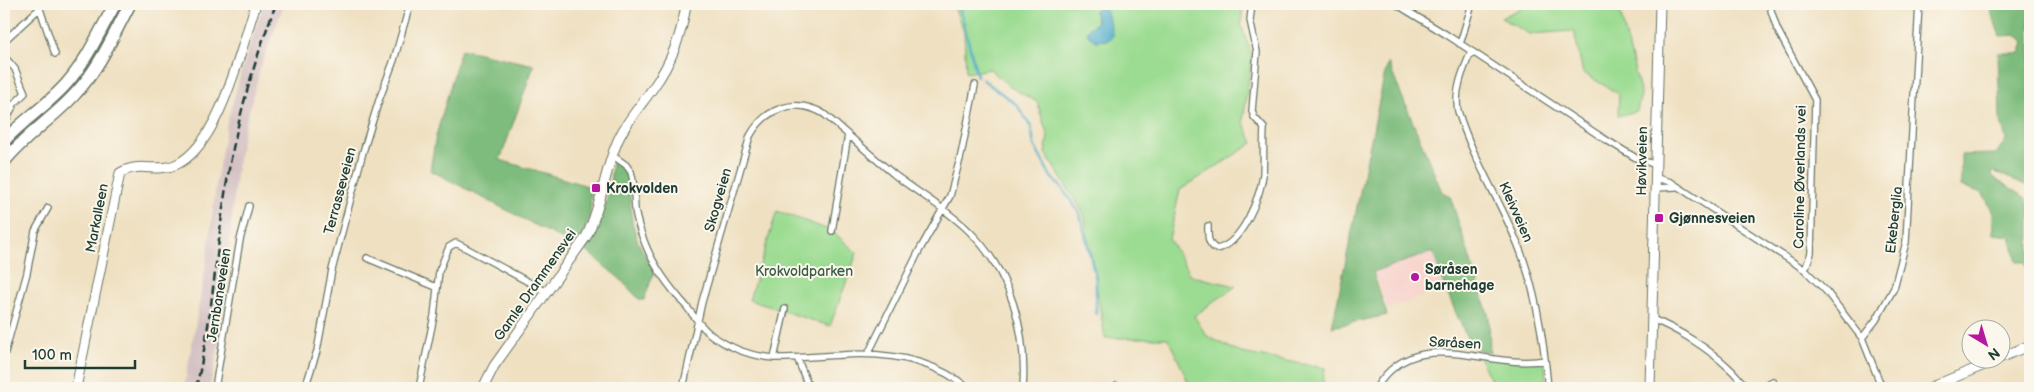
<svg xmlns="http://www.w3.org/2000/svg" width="2034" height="392" viewBox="0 0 2034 392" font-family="'Balsamiq Sans',sans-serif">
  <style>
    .built { fill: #f7d0c9 }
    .industrial { fill: #d2bec1 }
    .green { fill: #9cdc92; stroke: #5e8c63 }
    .forest { fill: #7dbc7c; stroke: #4e7c58 }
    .water { fill: #4baaca; stroke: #35747f }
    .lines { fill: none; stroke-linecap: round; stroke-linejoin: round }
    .stream { stroke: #4baaca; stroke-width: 2.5 }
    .street-casing { stroke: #687665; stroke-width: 8 }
    .secondary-casing { stroke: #687665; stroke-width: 11 }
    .primary-casing { stroke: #687665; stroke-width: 11 }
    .highway-casing { stroke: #687665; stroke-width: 14 }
    .street { stroke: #fff; stroke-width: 5.5 }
    .secondary { stroke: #fff; stroke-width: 9 }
    .primary { stroke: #fff; stroke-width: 9 }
    .highway { stroke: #fff; stroke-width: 11 }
    .rail { stroke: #1f3d34; stroke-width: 2.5; stroke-dasharray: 8 4; stroke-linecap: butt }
    .poi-dot { fill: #b5179e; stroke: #fbf7ec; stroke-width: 2 }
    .labels { text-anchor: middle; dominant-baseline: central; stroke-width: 4; stroke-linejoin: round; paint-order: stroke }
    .street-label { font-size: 14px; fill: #1f3d34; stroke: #fbf7ec }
    .poi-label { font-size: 14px; font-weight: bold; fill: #1f3d34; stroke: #fbf7ec; text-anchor: start }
    .park-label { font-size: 14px; fill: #385d47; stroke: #fbf7ec }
  </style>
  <rect width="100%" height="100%" fill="#fbf7ec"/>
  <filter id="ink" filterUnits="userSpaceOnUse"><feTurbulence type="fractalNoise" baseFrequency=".02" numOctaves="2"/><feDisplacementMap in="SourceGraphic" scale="10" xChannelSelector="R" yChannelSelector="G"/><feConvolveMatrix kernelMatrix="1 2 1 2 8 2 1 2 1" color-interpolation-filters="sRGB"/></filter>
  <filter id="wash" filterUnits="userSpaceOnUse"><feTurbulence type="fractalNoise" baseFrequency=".0096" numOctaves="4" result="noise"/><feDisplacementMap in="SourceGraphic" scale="20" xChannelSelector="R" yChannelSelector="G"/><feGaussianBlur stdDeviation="1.12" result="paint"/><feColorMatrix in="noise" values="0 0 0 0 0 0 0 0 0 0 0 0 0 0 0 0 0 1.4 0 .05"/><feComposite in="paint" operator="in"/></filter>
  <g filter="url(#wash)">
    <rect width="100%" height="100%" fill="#efe0c1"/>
    <path class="built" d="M1433 252 1445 288 1387 309 1374 272Z"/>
    <path class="industrial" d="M264 4H284L261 66 243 133 236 174 221 329 215 365 209 388H184L207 259 217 177 227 123 242 69Z"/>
    <path class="green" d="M953 4H1243L1241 25 1252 56 1243 121 1253 143 1180 190 1169 239 1191 276 1236 286 1194 316 1207 336 1241 353 1325 368 1322 388H1191L1168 338H1105L1084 214 1045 153 1048 137 1037 102 1010 87 990 69 966 73 964 32Z
      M1523 4H1618L1641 95 1637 111 1618 116 1619 94 1583 73 1574 31 1529 34 1501 18 1521 8Z
      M777 211 832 231 857 253 830 326 749 300Z
      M1479 357 1545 362 1546 388H1495Z"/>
    <path class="forest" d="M1988 4H2030V187L1993 171 1992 176 2026 198 2030 207V277L2025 262H2017L2010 236 1993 234V211L1982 193 1961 186V155L1996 154 2006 140 2000 118 1998 53H2021L2024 41 2015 35 2000 36Z
      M461 49 534 65 500 160 591 187 590 214 579 248 430 170 436 136Z
      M1388 63 1442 192 1450 196 1489 317 1490 353 1471 347 1445 288 1433 252 1373 272 1387 315 1332 327 1384 77Z
      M612 155 620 169 628 176 632 222 638 242 654 272 644 300H640L619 278 585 250C605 214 611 196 612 155Z"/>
    <path class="water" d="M1103 7 1107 12 1113 36 1108 40 1095 41 1088 35 1087 30 1097 22 1094 11Z"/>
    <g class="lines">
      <path class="stream" d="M959 4 977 76
        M982 79 1017 105 1031 127 1034 145 1051 177 1062 188 1080 214 1096 279V314"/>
    </g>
  </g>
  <g filter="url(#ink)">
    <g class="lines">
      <g class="street-casing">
        <path id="street" d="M1396 4 1447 35 1603 138 1636 158 1656 165
          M1769 4 1777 29 1815 100 1811 253 1805 270
          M39 6 55 54
          M4 41 40 8 41 4
          M1460 44 1472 4
          M1471 52C1463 70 1454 91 1458 111 1473 160 1502 203 1520 250 1537 294 1544 342 1548 388
          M4 56 15 69 25 93 14 104 4 125
          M612 155 626 165 631 172C635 185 634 197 635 210 637 222 641 234 646 246 655 268 670 288 686 306 695 317 702 329 714 337 759 367 793 357 842 355 887 352 932 359 968 388
          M1656 178 1671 182 1805 270 1826 291 1862 338 1876 320 1894 288 1906 242 1919 4
          M1656 188 1675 187
          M1208 226C1208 236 1207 243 1216 249 1241 246 1261 196 1263 174 1264 158 1263 143 1264 128L1254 117 1252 111 1257 52 1250 20 1252 4
          M832 231 848 135
          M367 258 436 287
          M1652 319C1679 330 1708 348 1729 368 1736 374 1741 382 1748 388
          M1862 338 1882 388
          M868 354 919 251 950 196 961 155 975 85
          M4 356 27 273 35 231 48 208
          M774 358 785 309
          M798 360 809 388
          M215 388 240 240 249 206
          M305 388 317 351 332 270 363 152 379 100 394 60 410 4
          M419 388 434 316 439 271 449 247 456 243 464 247 547 292
          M683 388 702 302 750 136C765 108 795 97 824 114 848 134 871 156 896 176 920 194 948 210 969 231 1011 272 1027 331 1023 388
          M1116 388 1117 386
          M1376 388C1417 322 1487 371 1545 360
          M1758 388 1773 381"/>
      </g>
      <g class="secondary-casing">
        <path id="secondary" d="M76 388 120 173C140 161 155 173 175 165 220 146 241 47 256 4
          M483 388 494 366 586 237C603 204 604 168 620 136 629 118 642 104 653 88 671 63 682 35 686 4
          M1650 388 1660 4"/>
      </g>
      <g class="primary-casing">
        <path id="primary" d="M2002 357 2030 345
          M1929 388 1996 360"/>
      </g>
      <g class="highway-casing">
        <path id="highway" d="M4 141C23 120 48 105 67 83 87 60 100 31 115 4
          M4 162C25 135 54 118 76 93 100 67 114 34 130 4"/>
      </g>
      <use href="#street" class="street"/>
      <use href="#secondary" class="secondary"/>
      <use href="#primary" class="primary"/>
      <use href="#highway" class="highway"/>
      <path class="rail" d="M196 388C213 318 216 246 228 175 238 116 255 59 276 4"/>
    </g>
  </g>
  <g class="poi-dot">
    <rect x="591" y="183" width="10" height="10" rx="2.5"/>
    <rect x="1654" y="213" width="10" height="10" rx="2.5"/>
    <circle cx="1415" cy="277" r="5"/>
  </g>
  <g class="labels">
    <g class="street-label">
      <text transform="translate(1642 161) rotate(-89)">Høvikveien</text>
      <text transform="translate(1800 177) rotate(-89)">Caroline Øverlands vei</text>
      <text transform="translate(340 191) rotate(-75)">Terrasseveien</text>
      <text transform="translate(718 200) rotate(-74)">Skogveien</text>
      <text transform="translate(1516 212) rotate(66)">Kleivveien</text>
      <text transform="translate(97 218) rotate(-79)">Markalleen</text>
      <text transform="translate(1894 220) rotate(-84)">Ekeberglia</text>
      <text transform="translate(535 285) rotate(-55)">Gamle Drammensvei</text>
      <text transform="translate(219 295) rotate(-81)">Jernbaneveien</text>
      <text transform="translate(1455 343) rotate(3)">Søråsen</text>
    </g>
    <g class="poi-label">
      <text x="606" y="188">Krokvolden</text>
      <text x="1669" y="218">Gjønnesveien</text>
      <text x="1425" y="269">Søråsen<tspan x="1425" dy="16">barnehage</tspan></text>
    </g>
    <g class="park-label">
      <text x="804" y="271">Krokvoldparken</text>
    </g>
  </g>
  <rect width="2034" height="392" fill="none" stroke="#fbf7ec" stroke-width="20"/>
  <g transform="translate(1986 344) rotate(142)"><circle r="24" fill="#fbf7ec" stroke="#a3ada2"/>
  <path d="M0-4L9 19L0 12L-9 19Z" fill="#b5179e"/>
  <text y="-8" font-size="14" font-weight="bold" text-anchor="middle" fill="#1f3d34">N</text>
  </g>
  <path d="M25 360v8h110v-8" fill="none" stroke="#1f3d34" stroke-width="2.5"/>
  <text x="32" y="360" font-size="15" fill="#1f3d34" stroke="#fbf7ec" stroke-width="4" paint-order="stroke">100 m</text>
</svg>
